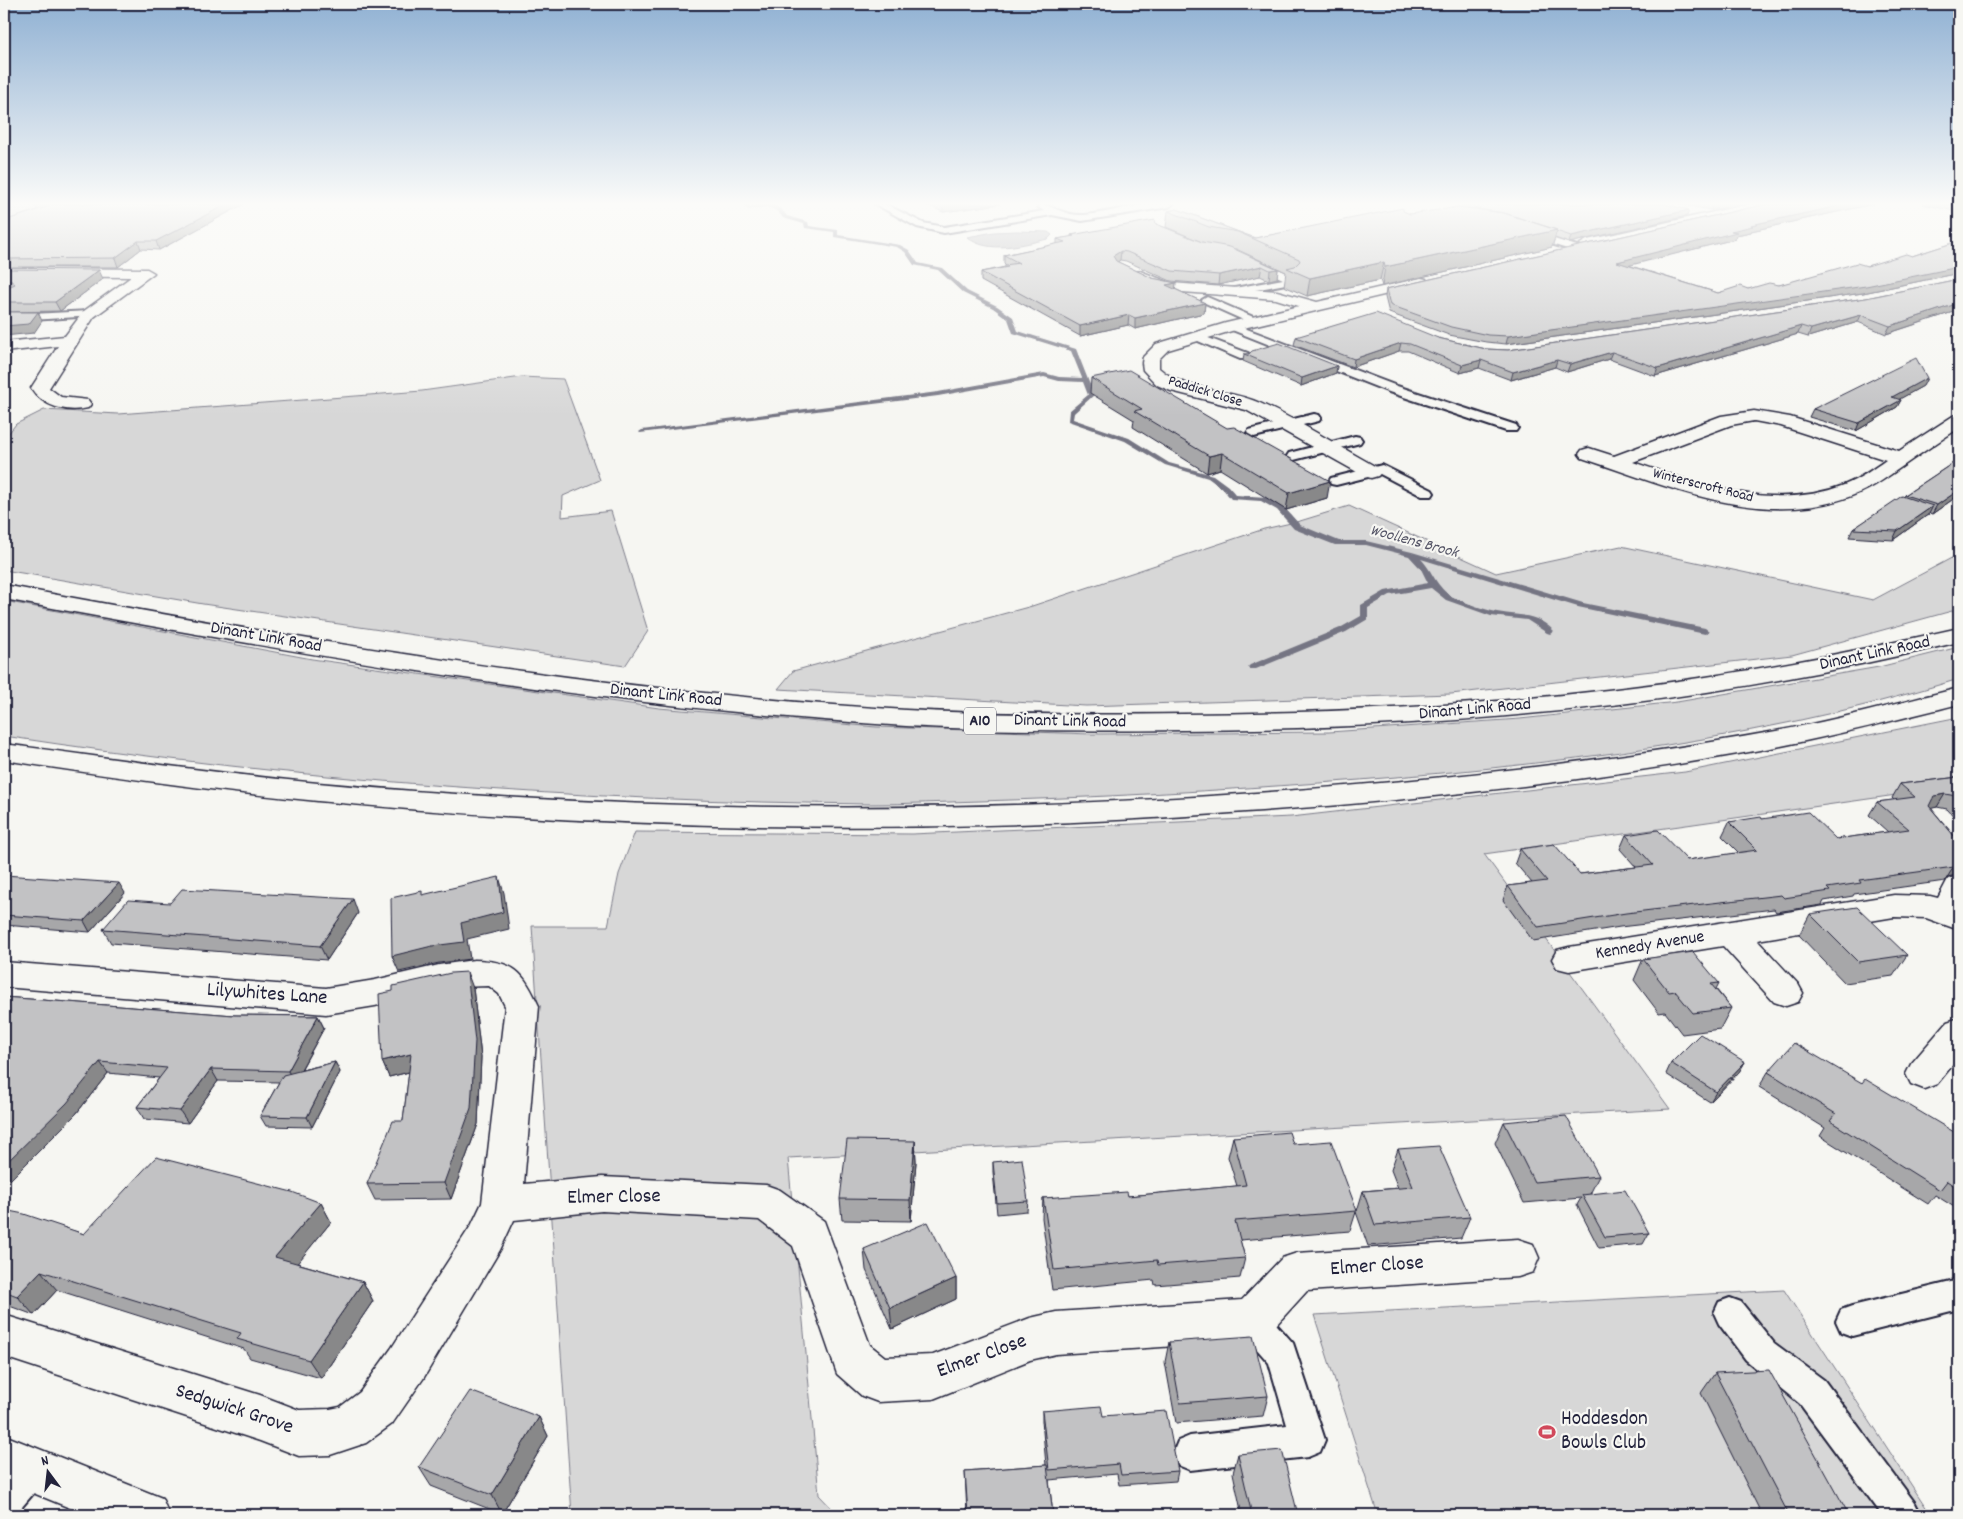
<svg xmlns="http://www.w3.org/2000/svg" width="1963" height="1519" viewBox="0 0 1963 1519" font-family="Dekko,sans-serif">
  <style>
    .green { fill: #d7d7d7; stroke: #7c7c89 }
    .water { fill: #adadb3; stroke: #757583 }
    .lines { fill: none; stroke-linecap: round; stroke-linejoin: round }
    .stream { fill: #757583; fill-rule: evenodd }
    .service-casing { stroke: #22223b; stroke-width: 4 }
    .minor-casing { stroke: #22223b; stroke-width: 3 }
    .primary-casing { stroke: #22223b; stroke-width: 3 }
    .service { fill: #f6f6f2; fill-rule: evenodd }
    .minor { fill: #f6f6f2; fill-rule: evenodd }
    .primary { fill: #f6f6f2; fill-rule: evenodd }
    .wall { fill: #a7a7a9; stroke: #22223b }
    .shaded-wall { fill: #888889; stroke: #22223b }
    .building { fill: #c2c2c4; stroke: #22223b }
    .labels { text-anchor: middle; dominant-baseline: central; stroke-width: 4.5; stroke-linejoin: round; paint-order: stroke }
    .far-street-label { font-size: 15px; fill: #22223b; stroke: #f6f6f2 }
    .far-water-label { font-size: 16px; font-style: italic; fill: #535365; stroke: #f6f6f2 }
    .shield { fill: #f6f6f2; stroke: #626272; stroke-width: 1 }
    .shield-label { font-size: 16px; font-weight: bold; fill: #22223b }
    .street-label { font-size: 18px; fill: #22223b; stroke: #f6f6f2 }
    .near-street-label { font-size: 21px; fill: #22223b; stroke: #f6f6f2 }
    .near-poi-label { font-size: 21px; fill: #22223b; stroke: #f6f6f2; text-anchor: start }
  </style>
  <rect width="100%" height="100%" fill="#f6f6f2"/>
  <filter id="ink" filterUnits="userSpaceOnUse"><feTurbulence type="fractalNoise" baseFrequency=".02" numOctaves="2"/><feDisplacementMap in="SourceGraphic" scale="10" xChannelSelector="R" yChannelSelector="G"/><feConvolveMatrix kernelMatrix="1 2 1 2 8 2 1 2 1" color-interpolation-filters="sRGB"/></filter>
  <g filter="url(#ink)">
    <path class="green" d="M8 204H60L4 221V205Z
      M522 377 563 379 600 480 563 496 562 517 611 511 648 631 625 666 203 604 4 570V550L7 548 4 546V439L16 424 44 410 118 414 422 391Z
      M1349 506 1496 573 1621 546 1873 600 1959 554V609L1792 655 1451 694 1086 706 778 689 793 671 1032 606 1264 529 1300 521Z
      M4 601 312 659 659 708 876 727 1092 734 1329 732 1520 719 1677 702 1879 667 1959 647V679C1741 746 1503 771 1276 786 1178 793 1079 798 980 801 944 802 907 804 871 804 581 801 291 780 4 736Z
      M1959 717V786L1484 854 1670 1109 788 1158 819 1495 838 1515H572L532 926H608L619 874 635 832 912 834 1291 817 1685 772Z
      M1784 1290 1931 1515H1378L1314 1315Z"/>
    <path class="water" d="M1017 231 1048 232 1052 235 1048 239C1025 244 988 255 967 237L994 232Z"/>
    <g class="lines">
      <path class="stream" d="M743 204H747L749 207C765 204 777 201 787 216L808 222 809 226 838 230V235L900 245 909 250 918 263 942 268 967 291 997 306 1013 317 1018 331 1076 349 1094 395 1074 413 1073 419 1129 438 1169 463 1213 475 1228 486 1236 495 1266 497 1283 506 1300 525 1339 541H1366L1412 552 1583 603 1705 628 1709 631 1705 634 1578 607 1421 559C1433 571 1436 588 1453 597 1464 602 1485 610 1497 612 1520 616 1537 613 1554 631L1550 634 1547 633 1527 620 1491 616 1446 600 1431 588 1390 595 1368 608V619L1346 632 1256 669H1250L1248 667 1250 665 1340 628 1361 616V605L1385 591 1428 583 1421 569 1409 556 1366 545H1335L1294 529 1277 510 1261 501 1231 499 1223 489 1208 478 1165 465 1125 441 1068 421 1069 411 1088 395 1083 382 1059 381 1044 377 938 396 640 433 639 432 642 430 938 392 1044 373 1059 377 1082 378 1071 351 1013 333 1008 319 993 308 963 293 938 270 914 265 905 252 897 247 834 237V232L805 228 804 224 783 218C774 204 763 207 748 210Z"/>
      <g class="service-casing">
        <path id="service" d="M875 204H885L923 223 944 227 1044 211 1038 207 1042 204C1056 208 1068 216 1084 215 1113 213 1144 200 1173 204L1169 207 1082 221 1052 215 944 233 917 227Z
          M1528 231 1577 246 1579 248 1574 251 1525 236V232Z
          M1253 259 1295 276 1296 278 1291 283 1233 294 1229 293 1228 291 1229 289 1283 279 1249 264V260Z
          M1207 297 1258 319 1260 321 1258 323H1250L1203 302 1202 300Z
          M89 311 93 312 95 314 93 316 32 320 4 319V313L32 314Z
          M1231 323 1397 386 1516 425 1518 428 1516 431H1506L1389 392 1227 328 1225 326Z
          M1195 333 1248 353 1250 356 1248 359H1240L1191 338 1189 336Z
          M1314 414 1319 415 1321 418 1319 421 1254 437 1247 433 1249 430Z
          M1355 436 1360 437 1362 440 1360 443 1294 460 1287 456 1289 453Z
          M1382 465 1432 490 1434 493 1432 496H1422L1380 474 1336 485 1331 484 1329 481 1331 478Z
          M1959 1280V1309L1852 1336 1841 1332 1836 1321 1841 1310 1852 1306Z
          M1730 1298 1741 1302 1774 1343 1824 1380 1915 1503 1921 1515H1882L1800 1404 1746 1360 1719 1324 1714 1313 1719 1302Z
          M1252 1305 1263 1309 1293 1343 1325 1440 1320 1452 1308 1457 1190 1470 1178 1465 1173 1453 1178 1441 1190 1436 1287 1425 1269 1363 1241 1331 1236 1320 1241 1309Z
          M32 1452 44 1457 49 1469 44 1481 16 1514 4 1515V1476L20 1457Z"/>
      </g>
      <g class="minor-casing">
        <path id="minor" d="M1750 204H1770L1764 208 1587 248 1580 244 1587 240Z
          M9 268 147 269 154 273 94 317 49 388 61 397 88 400 91 404 88 408C67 413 43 407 31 388L58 346 4 352V342L65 336 84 311 131 277 11 276 4 278V269Z
          M1140 271 1171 283 1277 291 1317 302 1421 278 1426 279 1428 282 1426 285 1235 330 1168 350 1159 359V368C1187 393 1227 388 1260 403 1299 421 1340 447 1378 468L1381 472 1378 476 1371 478 1364 476 1246 410 1171 391 1157 385 1143 370 1142 363 1143 357 1156 344 1226 323 1299 306 1276 299 1169 291 1135 278 1133 275 1135 272Z
          M1754 411 1790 417 1899 451 1953 416 1959 415V428C1939 441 1919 455 1900 468 1887 477 1875 486 1861 492 1771 533 1669 487 1582 458L1579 454 1582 450 1589 448 1614 456 1721 416ZM1754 421 1781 426 1886 460C1873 469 1860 479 1844 485 1775 512 1700 485 1633 462L1731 425Z
          M1959 876V930L1926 918 1894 917 1757 940 1798 984 1803 993 1798 1002 1786 1006 1774 1002 1723 946 1569 971 1557 968 1552 959 1557 950 1569 947 1894 895 1930 896 1938 898 1948 879Z
          M474 960C514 961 523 971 539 1006L524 1184 602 1177 766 1185 780 1190 824 1221 870 1345 885 1357 933 1355 1030 1318 1056 1312 1242 1300 1282 1258 1297 1253 1518 1239 1533 1244 1539 1258 1533 1272 1518 1277 1307 1291 1267 1335 1252 1341 1056 1354 1030 1360 933 1399 878 1402 862 1396 837 1374 793 1246 759 1220 602 1211 514 1220 500 1250 423 1379 392 1424 366 1443 330 1455 299 1456 260 1441 4 1357V1315L260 1395 299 1410 330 1409 340 1407 360 1392 391 1349 472 1224 482 1203 505 1006 499 994 489 986 457 987 375 1006 326 1014 4 987V962L326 988 375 980 439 965Z
          M1959 1018V1057L1937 1084 1924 1089 1911 1084 1906 1074 1911 1064 1947 1022Z
          M4 1435 162 1498 169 1515H87L4 1481Z"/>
      </g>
      <g class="primary-casing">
        <path id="primary" d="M4 585C303 641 602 691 906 710 998 715 1091 715 1183 714 1358 713 1533 703 1706 677 1791 664 1875 647 1959 628V642C1876 662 1792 679 1707 692 1534 719 1358 729 1183 730 1091 731 998 731 906 726 602 707 303 655 4 599Z
          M1959 688V704C1899 719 1838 735 1776 747 1602 780 1424 800 1246 812 937 835 626 831 318 801 213 791 108 776 4 760V744C108 758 213 773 318 783 630 812 944 815 1256 793 1430 781 1604 762 1776 731 1838 720 1898 703 1959 688Z"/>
      </g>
      <use href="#service" class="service"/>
      <use href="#minor" class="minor"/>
      <use href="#primary" class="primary"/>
    </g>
    <path class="wall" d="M35 204H244L159 250 141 249 118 267H4V221L37 210Z
      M925 204H1000L943 212Z
      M1679 204H1748L1711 210Z
      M1767 204H1873L1751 231V232L1736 235 1735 239 1628 265 1718 293 1779 285 1912 256 1959 241V274V273L1863 293 1506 344 1486 342 1449 335 1389 313 1385 297 1386 289Z
      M1923 204H1959V212Z
      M1177 209 1255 238 1403 211 1410 214 1689 210 1687 216 1569 243 1555 238 1552 247 1382 286 1380 280 1307 296 1284 286 1286 272 1236 249H1232L1278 269 1277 278 1269 280 1260 276 1218 285 1171 281 1126 261 1120 260 1118 262 1152 278 1176 283 1175 289 1205 303 1204 313 1135 329 1128 325 1080 336 981 281V272L1005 267V265L1004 264V255L1057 244V239L1071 237V235L1156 224 1204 243 1166 227 1168 211Z
      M4 270 103 279 60 311 4 312Z
      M1959 279V310L1886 334 1858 322 1808 337 1798 334 1655 376 1609 359 1567 372 1555 367 1511 380 1479 368 1460 373 1408 351H1399L1353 367 1294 345 1296 337 1438 338 1486 349 1508 350 1866 298Z
      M1244 354H1249L1337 366 1336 373 1301 386 1243 361Z
      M1091 378 1327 498 1286 510 1220 469 1207 473 1133 427 1134 420 1090 393Z
      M1927 378 1923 386 1899 399 1901 400 1897 407 1856 431 1809 417 1813 409Z
      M1959 459V495L1932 514 1929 513V514L1893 540 1849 537 1853 529 1904 497 1905 495Z
      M1959 777V822L1947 809 1937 807 1931 808 1955 837 1959 838V876V874L1948 877 1945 881 1854 894 1853 896 1824 901 1822 905 1776 912 1774 909 1620 927 1533 941 1503 900 1508 886 1532 883 1515 863 1520 849 1580 874 1636 867 1620 849 1626 835 1687 860 1739 853 1722 836 1729 822 1762 819 1836 839 1888 832 1869 815 1877 802 1894 800 1892 798 1900 784Z
      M4 875 125 893 90 932 4 925Z
      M170 903 358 913 327 960 111 943 103 929Z
      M1810 914 1907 955 1893 976 1845 983 1799 935Z
      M1643 959 1719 983 1716 989 1731 1008 1720 1029 1682 1034 1665 1012 1659 1013 1634 980Z
      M473 988 481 1057 478 1124 451 1199 375 1200 367 1184 403 1121 409 1072 389 1077 382 1061Z
      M4 997 234 1015 318 1016 324 1028 301 1070 335 1062 340 1072 312 1127 266 1126 260 1116 279 1082 218 1081 188 1123 144 1119 137 1107 159 1078 108 1073 76 1114 6 1184H4Z
      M1745 1062 1739 1072 1710 1102 1666 1074 1671 1063Z
      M1768 1072 1862 1083 1959 1135V1210L1935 1195 1928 1204 1820 1136 1825 1128 1759 1087Z
      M1504 1122 1599 1176 1590 1194 1649 1233 1643 1244 1599 1248 1577 1205 1581 1198 1524 1203 1495 1143Z
      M1233 1137 1293 1144 1357 1211 1363 1191 1398 1188 1391 1170 1398 1149 1470 1217 1461 1238 1368 1246 1356 1212 1350 1231 1240 1240 1245 1258 1240 1278 1155 1285 1154 1280 1052 1290 1042 1218 1043 1198 1128 1196 1237 1186 1228 1157Z
      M915 1141 916 1162 911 1221 842 1220 840 1199Z
      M993 1162 1028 1201 1027 1211 997 1214 993 1172Z
      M321 1203 331 1222 297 1263 363 1282 373 1301 321 1378 250 1358 244 1349 57 1290 34 1315 4 1304V1210L84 1234Z
      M864 1249 956 1278V1299L892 1329 866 1270Z
      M1169 1342 1268 1396 1263 1416 1176 1423 1165 1362Z
      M1715 1373 1849 1515H1762L1701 1393Z
      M1042 1411 1103 1416 1178 1471 1176 1481 1119 1485 1117 1474 1049 1480 1053 1515H967L965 1471 1046 1465 1042 1421Z
      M539 1417 548 1436 502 1514 431 1486 419 1467Z
      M1238 1454 1298 1515H1242L1233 1473Z"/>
    <path class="shaded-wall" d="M227 204H244L159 250 156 241Z
      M943 204H1000L943 212Z
      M1713 204H1748L1711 210Z
      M1848 204H1873L1751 231V232L1736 235 1735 239 1615 269 1617 262 1751 225Z
      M1689 210 1687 216 1569 243 1571 236Z
      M1557 230 1552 247 1382 286 1385 267Z
      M138 241 141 249 118 267 115 258Z
      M1121 251 1120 260 1112 266 1113 256Z
      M1384 262 1380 280 1307 296 1310 278Z
      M1262 266 1260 276 1218 285 1219 275Z
      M1959 267V273L1863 293 1506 344 1508 336Z
      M1278 269 1277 278 1269 280 1270 270Z
      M99 270 103 279 60 311 55 302Z
      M9 279 13 287 4 291V281Z
      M1176 283 1175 293 1166 285Z
      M1205 303 1204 313 1135 329V318Z
      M1959 303V310L1886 334 1890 326Z
      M38 312 42 321 34 333 4 336V326Z
      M1129 315 1128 325 1080 336V326Z
      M1861 315 1858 322 1808 337 1811 329Z
      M1801 326 1798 334 1655 376 1658 368Z
      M1401 343 1399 351 1353 367 1354 359Z
      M1612 352 1609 359 1567 372 1570 364Z
      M1481 360 1479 368 1460 373 1462 365Z
      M1557 360 1555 367 1511 380 1513 372Z
      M1337 366 1336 373 1301 386 1302 378Z
      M1927 378 1923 386 1889 405 1892 397Z
      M1901 400 1897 407 1856 431 1859 423Z
      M1222 453 1220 469 1207 473 1209 456Z
      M1330 481 1327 498 1286 510 1289 493Z
      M1959 490V495L1932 514 1937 505Z
      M1933 506 1929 514 1893 540 1897 531Z
      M1945 794 1937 807 1925 810 1934 796Z
      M1956 863H1959V874L1948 877 1945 881Z
      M499 877 504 893 509 929 467 939 470 959 439 963 399 972 392 956 461 923Z
      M119 883 125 893 90 932 84 921Z
      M353 899 358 913 327 960 320 946Z
      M467 972 473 988 481 1057 478 1124 451 1199 444 1183Z
      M318 1016 324 1028 294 1082 288 1071Z
      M411 1054 417 1070 389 1077 382 1061Z
      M100 1062 108 1073 76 1114 6 1184 4 1182V1165Z
      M335 1062 340 1072 312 1127 307 1117Z
      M1745 1062 1739 1072 1710 1102 1716 1092Z
      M211 1069 218 1081 188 1123 180 1111Z
      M915 1141 916 1162 911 1221 910 1200Z
      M321 1203 331 1222 287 1276 275 1257Z
      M41 1271 57 1290 34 1315 17 1296Z
      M956 1278V1299L892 1329 890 1308Z
      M363 1282 373 1301 321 1378 309 1360Z
      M539 1417 548 1436 502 1514 492 1495Z"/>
    <path class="building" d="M35 204H227L156 241H138L115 258 4 259V221L50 206Z
      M1473 204H1664L1689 210 1571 236 1556 231 1557 230 1504 213 1472 208 1459 207 1451 208Z
      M1767 204H1848L1751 225 1753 226 1731 231 1737 232 1617 262 1718 293 1740 286 1748 289 1769 283 1779 285 1857 263 1867 266 1906 254 1912 256 1959 241V267L1866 286 1508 336 1488 335 1451 327 1390 305 1386 289Z
      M1459 207 1504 213 1557 230 1385 267 1384 262 1310 278 1287 268 1295 266 1300 261 1299 259 1238 232 1209 227 1168 211 1177 209 1255 238 1403 208V211L1410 214Z
      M1155 220 1156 224 1202 242 1230 247 1278 269 1270 270 1262 266 1219 275 1172 271 1127 252 1121 251 1113 256 1116 261 1152 278 1176 283 1166 285 1205 303 1135 318 1129 315 1080 326 981 272 1008 267 1005 265 1019 263 1004 255 1065 242 1057 239 1074 236 1071 235Z
      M7 269 99 270 55 302H4V289L15 284 9 279 4 281V270Z
      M1959 279V303L1890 326 1861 315 1811 329 1801 326 1658 368 1612 352 1570 364 1557 360 1513 372 1481 360 1462 365 1410 344 1401 343 1354 359 1296 337 1376 313 1438 338 1486 349 1508 350 1866 298Z
      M4 312H38L29 324 4 326Z
      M1279 343 1337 366 1302 378 1244 354H1249L1252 351Z
      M1916 358 1927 378 1892 397 1901 400 1859 423 1813 409Z
      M1129 370 1227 428 1234 427 1330 481 1289 493 1222 453 1209 456 1134 411 1142 409 1091 378Z
      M1959 459V490L1937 505 1905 495Z
      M1902 496 1933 506 1897 531 1853 529Z
      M1959 777V799L1956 796 1945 794 1934 796 1929 806 1955 837 1959 838V863H1956L1954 867 1859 880 1861 883 1827 888 1830 891 1784 898 1781 895 1626 913 1538 927 1508 886 1547 881 1520 849 1554 844 1580 874 1653 865 1626 835 1658 830 1687 860 1757 850 1729 822 1761 817 1762 819 1808 812 1836 839 1909 829 1877 802 1915 797 1900 784Z
      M4 875 119 883 84 921 4 915Z
      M499 877 503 912 461 923 464 942 432 946 392 956 391 898 422 891V895Z
      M182 889 353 899 320 946 103 929 128 900 170 903Z
      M1857 907 1907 955 1858 962 1810 914Z
      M1693 952 1719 983 1711 984 1731 1008 1693 1013 1675 991 1669 992 1643 959Z
      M467 972 475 1041 471 1108 444 1183 367 1184 393 1121H403L411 1054 382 1061 379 994 393 991V986L451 973Z
      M4 997 234 1015 318 1016 288 1071 211 1069 180 1111 137 1107 167 1068 100 1062 67 1103 4 1165Z
      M1700 1034 1745 1062 1716 1092 1671 1063Z
      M1794 1043 1862 1083 1865 1079 1959 1135V1189L1947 1181 1940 1190 1830 1121 1836 1114 1768 1072Z
      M335 1062 307 1117 260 1116 283 1075Z
      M1566 1116 1599 1176 1534 1182 1504 1122Z
      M1289 1132 1293 1144 1331 1141 1357 1211 1235 1221 1245 1258 1158 1265 1157 1260 1054 1270 1043 1198 1127 1192 1128 1196 1246 1185 1233 1137Z
      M847 1140 915 1141 910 1200 840 1199Z
      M1439 1146 1470 1217 1375 1225 1363 1191 1413 1187 1398 1149Z
      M156 1157 292 1192 321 1203 275 1257 363 1282 309 1360 237 1339 241 1333 41 1271 17 1296 4 1291V1210L24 1214 84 1234Z
      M1022 1159 1028 1201 997 1203 993 1162Z
      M1625 1190 1649 1233 1605 1237 1582 1195Z
      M928 1222 956 1278 890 1308 864 1249Z
      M1253 1336 1268 1396 1180 1403 1169 1342Z
      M1769 1370 1849 1515H1789L1715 1373Z
      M470 1391 539 1417 492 1495 419 1467Z
      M1101 1406 1103 1416 1166 1411 1178 1471 1121 1475 1119 1464 1049 1470 1042 1411Z
      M1282 1450 1298 1515H1252L1238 1454Z
      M1047 1465 1053 1515H968L965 1471Z"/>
  </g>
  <linearGradient id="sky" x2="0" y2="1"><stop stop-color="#90b1d3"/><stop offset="0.49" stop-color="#fbfbf9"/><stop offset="1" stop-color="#fbfbf9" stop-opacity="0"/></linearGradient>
  <rect width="1963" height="416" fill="url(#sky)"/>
  <defs>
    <g id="stadium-bare" transform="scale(1.35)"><path d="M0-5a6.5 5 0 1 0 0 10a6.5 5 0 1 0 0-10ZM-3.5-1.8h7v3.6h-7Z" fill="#d1495b" stroke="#f6f6f2" stroke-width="2.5" paint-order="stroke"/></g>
  </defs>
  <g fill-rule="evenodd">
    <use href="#stadium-bare" x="1547" y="1432"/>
  </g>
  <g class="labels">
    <g class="far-street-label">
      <text transform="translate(1205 392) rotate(17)">Paddick Close</text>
      <text transform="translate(1703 486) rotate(14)">Winterscroft Road</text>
    </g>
    <g class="far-water-label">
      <text transform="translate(1414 542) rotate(15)">Woollens Brook</text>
    </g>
    <rect class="shield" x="964" y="707.5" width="32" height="27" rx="4"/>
    <g class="shield-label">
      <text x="980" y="721">A10</text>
    </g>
    <g class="street-label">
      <text transform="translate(266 638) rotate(10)">Dinant Link Road</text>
      <text transform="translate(1875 654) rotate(-12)">Dinant Link Road</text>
      <text transform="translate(666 696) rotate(6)">Dinant Link Road</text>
      <text transform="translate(1475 710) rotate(-5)">Dinant Link Road</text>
      <text transform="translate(1070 722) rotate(1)">Dinant Link Road</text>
      <text transform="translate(1650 946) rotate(-9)">Kennedy Avenue</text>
    </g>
    <g class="near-street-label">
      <text transform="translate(267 995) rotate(4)">Lilywhites Lane</text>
      <text transform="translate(614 1198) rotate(-1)">Elmer Close</text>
      <text transform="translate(1377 1267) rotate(-4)">Elmer Close</text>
      <text transform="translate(982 1357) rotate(-20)">Elmer Close</text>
      <text transform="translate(234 1410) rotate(18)">Sedgwick Grove</text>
    </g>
    <g class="near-poi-label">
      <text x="1561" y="1420">Hoddesdon<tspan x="1561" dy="24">Bowls Club</tspan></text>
    </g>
  </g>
  <rect width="1963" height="1519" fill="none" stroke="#f6f6f2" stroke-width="20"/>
  <rect x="10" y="10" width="1943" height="1499" fill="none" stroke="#22223b" stroke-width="2" filter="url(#ink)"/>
  <g transform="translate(48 1472) rotate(345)" stroke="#f6f6f2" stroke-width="4" paint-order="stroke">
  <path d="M0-4L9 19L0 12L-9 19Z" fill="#22223b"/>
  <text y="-8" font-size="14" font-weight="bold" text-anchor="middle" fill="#22223b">N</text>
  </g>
</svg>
